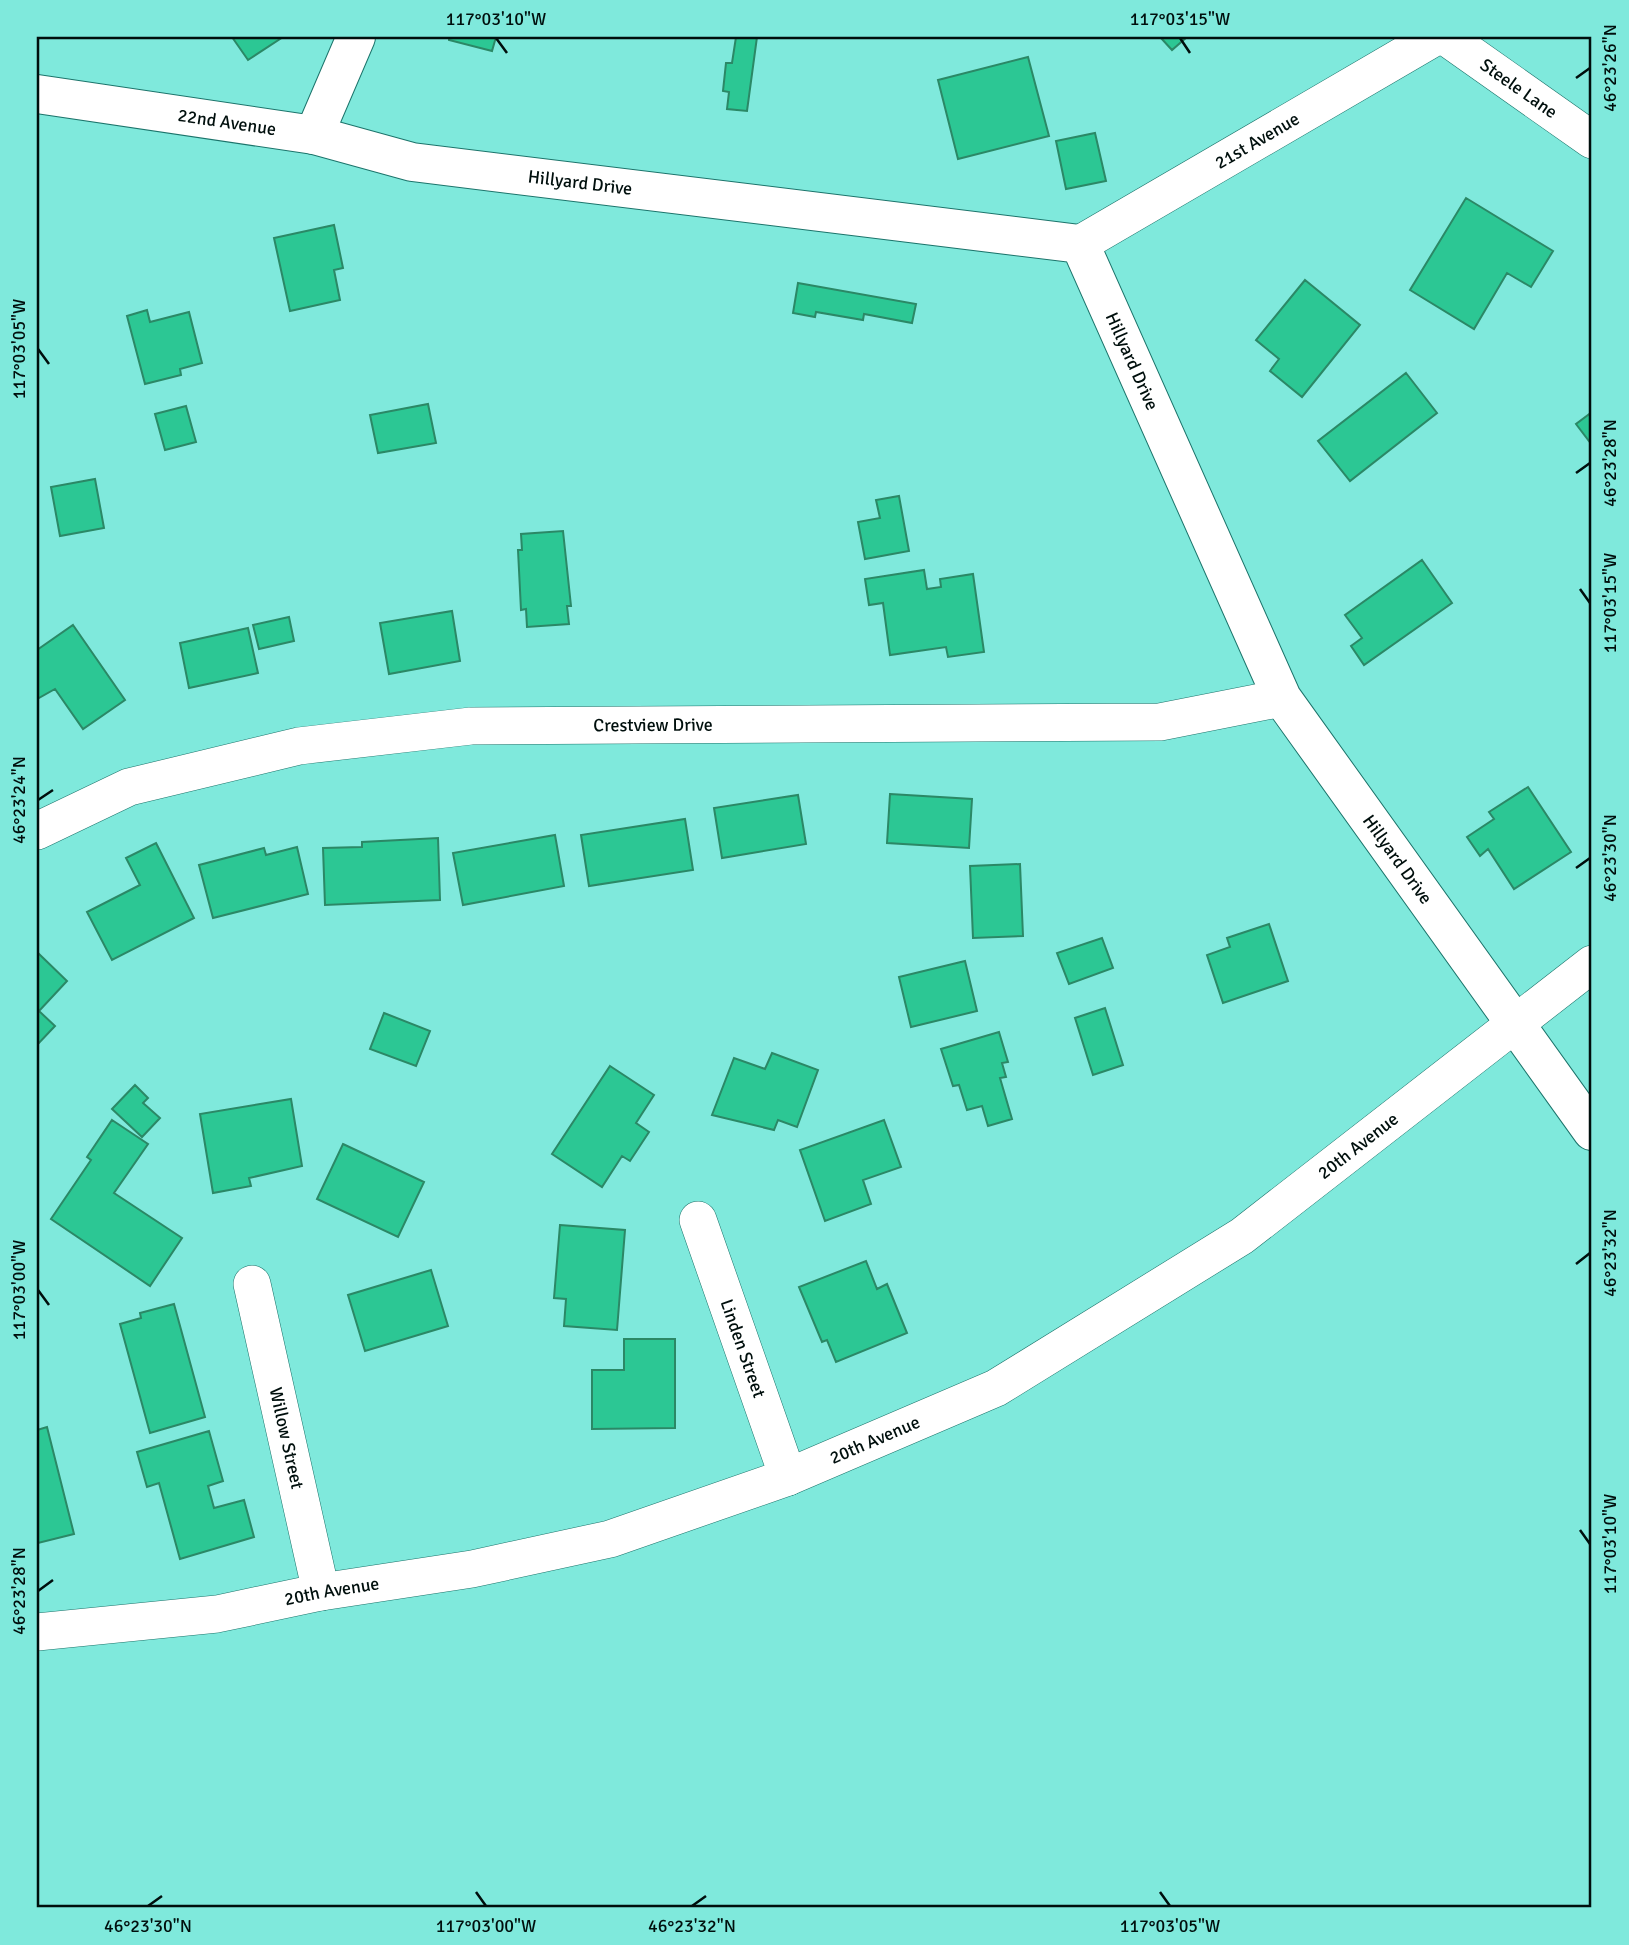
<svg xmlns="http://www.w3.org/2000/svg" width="1629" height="1945" viewBox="0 0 1629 1945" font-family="Signika,sans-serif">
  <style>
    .building { fill: #2cc794; stroke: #2b8866; stroke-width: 2 }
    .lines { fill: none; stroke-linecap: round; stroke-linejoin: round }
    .minor-casing { stroke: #1c746b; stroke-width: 38 }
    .tertiary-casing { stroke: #1c746b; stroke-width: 40 }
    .minor { stroke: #fff; stroke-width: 37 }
    .tertiary { stroke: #fff; stroke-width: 38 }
    .ticks { fill: none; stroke: #000f0d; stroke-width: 2.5 }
    .labels { text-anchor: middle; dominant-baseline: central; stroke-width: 5; stroke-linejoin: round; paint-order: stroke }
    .street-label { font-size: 18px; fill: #000f0d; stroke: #7fe9dc }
    .neatline { fill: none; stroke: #000f0d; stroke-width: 2.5 }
    .ticks-label { font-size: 18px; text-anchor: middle; fill: #000f0d }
  </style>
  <rect width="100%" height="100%" fill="#7fe9dc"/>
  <path class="building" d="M232 37H283L248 60Z
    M449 37H496L492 51 449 40Z
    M736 37H757L747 111 727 109 729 92 723 91 726 63H732Z
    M1160 37H1187L1172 50Z
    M1028 57 1049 136 958 159 938 80Z
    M1095 133 1106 181 1066 189 1056 141Z
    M1466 198 1553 251 1531 287 1507 273 1474 329 1410 290Z
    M334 225 343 268 334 270 340 300 290 311 274 238Z
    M1305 280 1360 325 1302 397 1270 371 1279 359 1256 340Z
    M798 283 916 304 912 323 864 314 863 320 816 312 815 317 793 313Z
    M147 310 150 322 189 312 202 363 180 369 181 375 145 384 127 316Z
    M1406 373 1437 413 1350 481 1318 441Z
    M428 404 436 443 378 453 370 415Z
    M186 406 196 442 165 450 155 414Z
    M1592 412V445L1576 424Z
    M95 479 104 528 60 536 51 487Z
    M899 496 909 551 865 559 858 522 880 518 876 500Z
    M563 531 571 606H567L569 624 527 627 526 609 521 610 518 550H522L521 534Z
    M1422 560 1452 603 1364 665 1351 646 1362 638 1345 615Z
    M924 570 927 589 941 587 940 579 973 574 984 652 948 657 946 647 890 655 883 603 869 605 865 579Z
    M452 611 460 661 389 674 380 623Z
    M289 617 294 641 259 649 253 625Z
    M73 625 125 700 83 729 55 689 37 699V650Z
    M248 628 258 673 189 688 180 643Z
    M1528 787 1571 852 1514 889 1488 849 1480 856 1467 837 1494 819 1489 812Z
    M890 794 972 799 969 848 887 843Z
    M798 795 806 844 722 858 714 808Z
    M685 819 693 870 589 886 581 835Z
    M555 835 564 886 463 905 453 853Z
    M438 838 440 900 325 905 323 848 362 847V842Z
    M156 843 194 918 112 960 87 912 140 885 126 858Z
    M297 847 308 894 213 918 199 865 264 848 266 855Z
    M1020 864 1023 936 973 938 970 866Z
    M1269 924 1288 981 1223 1003 1207 955 1230 947 1227 938Z
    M1102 938 1113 968 1069 984 1057 953Z
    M37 952 67 981 39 1011 55 1026 37 1045Z
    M965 961 977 1011 911 1027 899 977Z
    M1105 1008 1123 1065 1093 1075 1075 1018Z
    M384 1013 430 1031 416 1066 370 1049Z
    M999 1032 1008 1062 1002 1063 1006 1077 1000 1078 1012 1119 988 1126 982 1106 967 1110 959 1085 953 1086 941 1049Z
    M772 1053 818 1070 797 1127 778 1120 774 1130 712 1115 734 1058 765 1069Z
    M610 1066 654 1095 636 1123 649 1132 630 1161 622 1156 602 1187 552 1154Z
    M135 1085 148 1098 143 1103 160 1118 142 1137 112 1109Z
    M291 1099 302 1166 249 1178 251 1186 213 1193 200 1114Z
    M112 1120 148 1144 114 1193 182 1238 150 1286 51 1219 91 1160 87 1157Z
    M884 1120 901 1167 863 1180 871 1204 825 1221 800 1150Z
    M343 1144 424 1182 398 1237 317 1199Z
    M560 1225 625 1230 617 1330 564 1326 566 1299 554 1298Z
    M866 1261 877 1289 887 1284 907 1333 836 1362 827 1340 822 1342 799 1287Z
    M431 1270 448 1326 365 1351 348 1295Z
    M174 1304 205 1417 150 1433 120 1324 141 1318 140 1313Z
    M624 1339H675V1428L592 1429V1370H624Z
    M47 1427 74 1534 38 1543 37 1430Z
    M209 1431 223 1481 208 1486 214 1508 244 1500 254 1537 180 1559 159 1483 147 1487 137 1452Z"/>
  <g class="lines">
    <g class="minor-casing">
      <g id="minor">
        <path id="s1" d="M1446 37 1592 140"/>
        <path id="s2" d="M1080 244 1435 37"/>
        <path id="s3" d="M37 831 129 787 299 746 471 726 1160 722 1282 698"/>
        <path id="s4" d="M698 1220 788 1477"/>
        <path id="s5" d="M252 1284 321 1592"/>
        <path id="s6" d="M37 1632 217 1614 321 1592 472 1569 610 1539 788 1477 996 1388 1242 1236 1592 964"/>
      </g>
    </g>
    <g class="tertiary-casing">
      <g id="tertiary">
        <path id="s7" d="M37 94 314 135 412 162 1080 244 1282 698 1592 1131"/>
        <path d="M314 135 356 37"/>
      </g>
    </g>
    <use href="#minor" class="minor"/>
    <use href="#tertiary" class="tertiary"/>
  </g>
  <path class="ticks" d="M496 38 507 53M1180 38 1190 53M1576 78 1590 68M38 349 49 364M1576 473 1590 463M1580 589 1590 603M38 800 53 790M1576 868 1590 858M1576 1264 1590 1253M38 1290 49 1305M1580 1530 1590 1544M38 1591 53 1580M476 1892 486 1906M1160 1892 1170 1906M148 1906 162 1896M692 1906 706 1896"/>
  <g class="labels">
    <g class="street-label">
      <text stroke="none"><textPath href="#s1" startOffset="89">Steele Lane</textPath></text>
      <text stroke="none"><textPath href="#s7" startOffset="192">22nd Avenue</textPath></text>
      <text stroke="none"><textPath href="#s2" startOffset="205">21st Avenue</textPath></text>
      <text stroke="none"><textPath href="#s7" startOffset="551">Hillyard Drive</textPath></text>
      <text stroke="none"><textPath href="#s7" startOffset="1183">Hillyard Drive</textPath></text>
      <text stroke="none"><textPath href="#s3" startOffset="632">Crestview Drive</textPath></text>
      <text stroke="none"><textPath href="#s7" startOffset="1750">Hillyard Drive</textPath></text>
      <text stroke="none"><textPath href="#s6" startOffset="1432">20th Avenue</textPath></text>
      <text stroke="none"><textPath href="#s4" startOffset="136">Linden Street</textPath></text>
      <text stroke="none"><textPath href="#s5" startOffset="158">Willow Street</textPath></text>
      <text stroke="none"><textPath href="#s6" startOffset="864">20th Avenue</textPath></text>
      <text stroke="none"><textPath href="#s6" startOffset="298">20th Avenue</textPath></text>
    </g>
  </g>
  <rect width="1629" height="1945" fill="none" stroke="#7fe9dc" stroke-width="77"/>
  <rect x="38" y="38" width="1552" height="1868" class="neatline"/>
  <g class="ticks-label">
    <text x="496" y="25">117°03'10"W</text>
    <text x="1180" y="25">117°03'15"W</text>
    <text transform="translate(1610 68) rotate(-90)" y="6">46°23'26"N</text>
    <text transform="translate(19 349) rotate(-90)" y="6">117°03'05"W</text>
    <text transform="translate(1610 463) rotate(-90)" y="6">46°23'28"N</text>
    <text transform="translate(1610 603) rotate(-90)" y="6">117°03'15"W</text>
    <text transform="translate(19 800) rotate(-90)" y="6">46°23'24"N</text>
    <text transform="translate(1610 858) rotate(-90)" y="6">46°23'30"N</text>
    <text transform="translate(1610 1253) rotate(-90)" y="6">46°23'32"N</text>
    <text transform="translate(19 1290) rotate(-90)" y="6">117°03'00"W</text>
    <text transform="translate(1610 1544) rotate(-90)" y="6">117°03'10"W</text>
    <text transform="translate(19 1591) rotate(-90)" y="6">46°23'28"N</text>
    <text x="148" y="1932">46°23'30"N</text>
    <text x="486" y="1932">117°03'00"W</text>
    <text x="692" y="1932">46°23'32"N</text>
    <text x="1170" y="1932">117°03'05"W</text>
  </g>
</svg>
